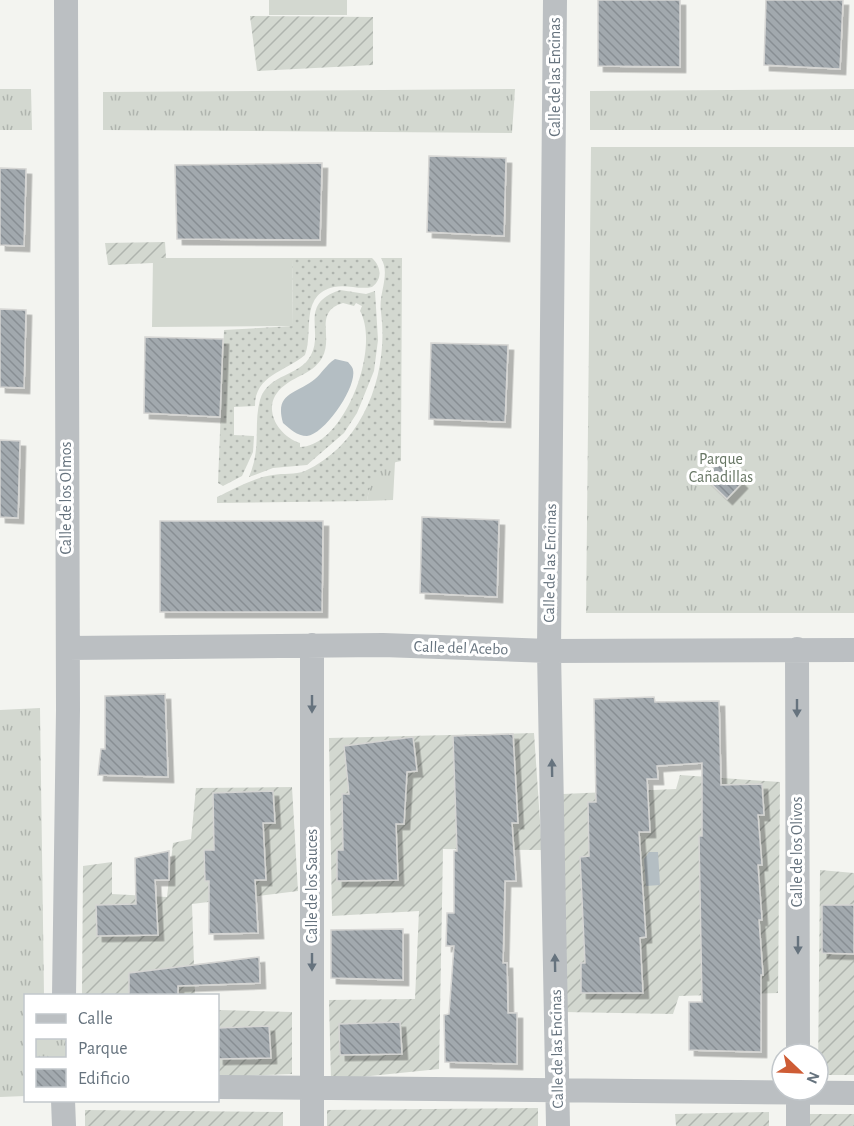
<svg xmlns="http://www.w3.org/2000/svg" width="854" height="1126" viewBox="0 0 854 1126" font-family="'Alegreya Sans',sans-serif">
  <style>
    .grass { fill: url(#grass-dots); fill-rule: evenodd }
    .park { fill: url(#park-tufts) }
    .garden { fill: url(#garden-furrows) }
    .pitch { fill: #d3d8d0 }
    .water { fill: #b4bec3 }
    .building { fill: url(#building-back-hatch); stroke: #d5d5d3; stroke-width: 1.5; filter: url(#shadow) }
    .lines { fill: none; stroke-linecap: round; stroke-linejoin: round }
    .minor { stroke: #bbbfc2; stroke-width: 24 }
    .oneway { fill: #66737e }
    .labels { text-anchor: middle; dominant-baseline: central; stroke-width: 6; stroke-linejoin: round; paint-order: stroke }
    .street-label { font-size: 16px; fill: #66737e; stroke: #fff }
    .park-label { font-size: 16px; fill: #677664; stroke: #fff }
  </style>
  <defs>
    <pattern id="grass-dots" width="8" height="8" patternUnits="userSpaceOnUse" patternTransform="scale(1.5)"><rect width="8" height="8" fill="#d3d8d0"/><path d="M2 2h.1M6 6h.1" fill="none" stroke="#afb4ae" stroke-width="1.8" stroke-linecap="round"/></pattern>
    <pattern id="park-tufts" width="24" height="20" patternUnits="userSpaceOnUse" patternTransform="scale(1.5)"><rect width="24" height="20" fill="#d3d8d0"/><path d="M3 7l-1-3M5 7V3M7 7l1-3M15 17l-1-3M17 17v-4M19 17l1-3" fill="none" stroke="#afb4ae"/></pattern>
    <pattern id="garden-furrows" width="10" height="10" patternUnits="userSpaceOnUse" patternTransform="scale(1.5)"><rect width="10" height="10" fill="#d3d8d0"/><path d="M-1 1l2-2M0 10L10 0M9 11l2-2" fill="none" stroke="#afb4ae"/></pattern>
    <pattern id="building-back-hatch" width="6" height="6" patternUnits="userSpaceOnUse" patternTransform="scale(1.5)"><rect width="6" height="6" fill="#a2a9ae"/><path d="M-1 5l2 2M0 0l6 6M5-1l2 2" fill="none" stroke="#888e93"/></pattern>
    <filter id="shadow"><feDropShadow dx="5.5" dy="5.5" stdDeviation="0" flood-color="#0004"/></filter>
  </defs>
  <rect width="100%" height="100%" fill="#f3f4f0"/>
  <path class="grass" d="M292 258H372C381 266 383 279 372 287 359 290 347 284 334 287 299 295 314 333 305 355 285 372 255 375 255 406L234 407V435L254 436 253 452 242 476 223 486 218 483 224 330 293 326Z
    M381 258H402L401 461C381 464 370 482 367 501L217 503V497C234 489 255 477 273 475 283 473 295 475 305 471 364 444 389 373 381 312 378 294 391 274 381 258Z
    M340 290 366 294 375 291 378 340 374 371 357 413 344 433 307 465 273 468 249 477C262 446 253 426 260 400 268 373 300 377 311 355 324 331 298 304 340 290ZM343 303 354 306 356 303 362 306 360 311C381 348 344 447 300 447V443C276 435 259 404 285 385 298 375 313 373 322 358 334 337 313 312 343 303Z"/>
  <path class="park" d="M0 89H31L32 130H0Z
    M515 89 512 133 103 130V92Z
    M854 89V130H590V91Z
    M591 147H854V613H586Z
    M390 462H395L393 500 367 501C370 482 375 474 390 462Z
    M40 708 44 995 26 996 25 1096 0 1097V710Z"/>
  <path class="garden" d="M250 16 373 17V65L257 71Z
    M165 242 166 258H153V263L108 265 105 243Z
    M534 733 542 850 443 849 439 1069 331 1080 329 1000 415 999 419 911 332 916 329 738Z
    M680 775 780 782 778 993 679 996 673 1014 564 1012 563 794 676 789Z
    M292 787 298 891 192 904 195 995 82 996 83 866 112 862V894L167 897 173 843 191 839 196 788Z
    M820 870 854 873V1075H818Z
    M218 1010 292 1012V1074L218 1077Z
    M538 1108V1126H327V1110Z
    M85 1110 283 1112V1126H85Z
    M769 1112V1126H676L675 1114Z
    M809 1114H854V1126H810Z"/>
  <path class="pitch" d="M269 0H347V15H269Z
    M153 258H292L293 326 152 327Z"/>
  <path class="water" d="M335 359 348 362C350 365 353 367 353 370 357 387 325 434 307 436 297 436 290 429 283 423 274 392 297 394 315 379 322 373 326 365 335 359Z
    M649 852H658L660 885 646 886 644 859Z"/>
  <path class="building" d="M598 0H680V67L598 66Z
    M766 0H843L840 69 764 65Z
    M429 156 506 158 504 236 427 232Z
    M322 163 320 240 177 239 175 165Z
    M0 168 26 169 24 246 0 245Z
    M0 309 26 310 24 388 0 387Z
    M145 337 223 339 220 417 144 413Z
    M431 343 508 345 505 422 429 419Z
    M0 440 20 441 18 518 0 517Z
    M720 461 742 483 727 499 704 477Z
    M422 517 499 520 497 597 420 593Z
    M160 521H323L322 612H160Z
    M165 694 168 777 98 775 101 749H105V696Z
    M654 697 655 702 719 701 721 785 762 784 764 815H758L762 865H758L762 920H759L763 975H761V1052L689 1050V1002H702L699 836H702V763L657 766 658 779H647L650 832H639L646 937 640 938 643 993H581V963H585L580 857 589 856 588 802H596L594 699Z
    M513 734 518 823H512L516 881H505L503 963H507L508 1013H517V1064L445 1062 444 1015 449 1014 454 946H446L447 913H454V851H457L453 736Z
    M413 737 417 771 407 772 404 824H396L398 880 337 881V850H343L342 794H349L344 746Z
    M273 791 275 823H263L266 880H255L258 933 209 934V881H205L204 850H214L213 793Z
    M169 851V880H155L158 935 97 936 96 905 136 904 135 858Z
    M822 905H854V954L822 953Z
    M403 929V980L331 978V930Z
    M259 957 260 983 178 986V996H129V973Z
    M400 1022 402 1054 340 1055 339 1024Z
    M269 1026 271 1058 218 1059V1028Z"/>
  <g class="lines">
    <path class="minor" d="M555 0 549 651 558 1126
      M312 645V1126
      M68 648 383 645 549 651 854 650
      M797 649 798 1054
      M64 996 68 710 66 0
      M218 1087 854 1093
      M798 1090V1126
      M63 1100 64 1126"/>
  </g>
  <defs><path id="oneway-solid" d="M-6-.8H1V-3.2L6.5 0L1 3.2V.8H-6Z" transform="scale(1.5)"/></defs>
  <g class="oneway">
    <use href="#oneway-solid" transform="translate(312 704) rotate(90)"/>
    <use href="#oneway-solid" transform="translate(797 708) rotate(90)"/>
    <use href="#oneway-solid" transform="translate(552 768) rotate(-91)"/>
    <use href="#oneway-solid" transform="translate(798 945) rotate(90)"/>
    <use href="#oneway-solid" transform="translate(312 962) rotate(90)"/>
    <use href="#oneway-solid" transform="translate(555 963) rotate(-91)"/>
  </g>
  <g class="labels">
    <g class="street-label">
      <text transform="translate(555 77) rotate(-90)">Calle de las Encinas</text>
      <text transform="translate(66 498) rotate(-90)">Calle de los Olmos</text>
      <text transform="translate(550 563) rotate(-89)">Calle de las Encinas</text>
      <text transform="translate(461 648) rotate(2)">Calle del Acebo</text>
      <text transform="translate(797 852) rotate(-90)">Calle de los Olivos</text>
      <text transform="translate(312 886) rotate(-90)">Calle de los Sauces</text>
      <text transform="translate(557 1049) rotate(-91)">Calle de las Encinas</text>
    </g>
    <g class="park-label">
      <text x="721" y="459">Parque<tspan x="721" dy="18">Cañadillas</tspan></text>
    </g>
  </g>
  <rect x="24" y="994" width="195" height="108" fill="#ffffff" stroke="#c2c7cb" stroke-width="1.5"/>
  <rect x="36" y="1014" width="30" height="9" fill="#bbbfc2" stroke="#c2c7cb" stroke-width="1.5"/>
  <text x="78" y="1024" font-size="18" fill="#66737e">Calle</text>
  <rect x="36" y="1039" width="30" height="18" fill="url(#park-tufts)" stroke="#c2c7cb" stroke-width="1.5"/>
  <text x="78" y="1054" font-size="18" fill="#66737e">Parque</text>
  <rect x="36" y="1069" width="30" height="18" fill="url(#building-back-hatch)" stroke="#c2c7cb" stroke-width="1.5"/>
  <text x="78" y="1084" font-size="18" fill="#66737e">Edificio</text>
  <g transform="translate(800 1072) rotate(113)"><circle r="28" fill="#ffffff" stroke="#c2c7cb" stroke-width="1.5"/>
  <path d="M0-4.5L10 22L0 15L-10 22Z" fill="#ce5c35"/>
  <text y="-9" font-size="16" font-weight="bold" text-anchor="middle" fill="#66737e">N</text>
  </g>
</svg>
